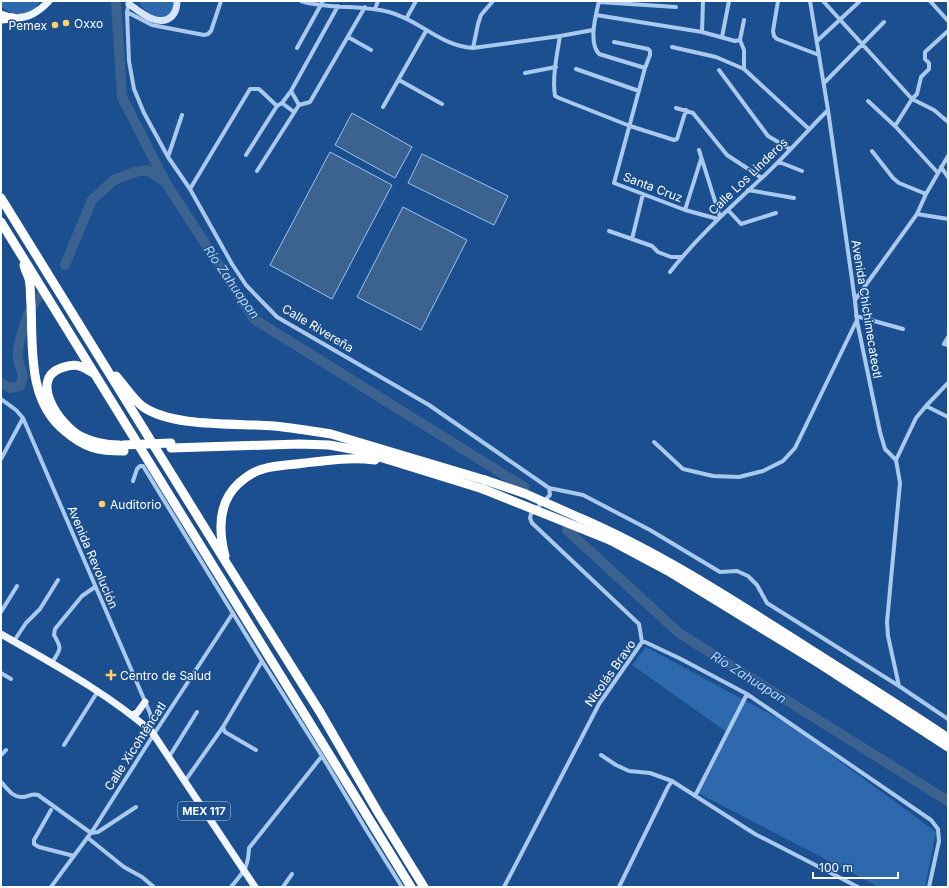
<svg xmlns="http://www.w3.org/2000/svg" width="949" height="888" viewBox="0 0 949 888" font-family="Inter,sans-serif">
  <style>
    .green { fill: #2e69ad }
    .water { fill: #3c6290; stroke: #9cc4f0 }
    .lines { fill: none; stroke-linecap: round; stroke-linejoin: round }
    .river { stroke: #3c6290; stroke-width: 10 }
    .minor { stroke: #a9c9ee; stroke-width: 4 }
    .secondary { stroke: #d6e6fa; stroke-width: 7 }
    .primary { stroke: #f0f6ff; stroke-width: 7 }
    .motorway { stroke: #fff; stroke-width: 9 }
    .motorway-bridge { stroke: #fff; stroke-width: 9 }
    .poi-dot { fill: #ffd166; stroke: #1b4f8f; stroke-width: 1.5 }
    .labels { text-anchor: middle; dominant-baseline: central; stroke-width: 3; stroke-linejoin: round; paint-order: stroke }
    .shield { fill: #1b4f8f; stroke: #bbcadd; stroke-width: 1 }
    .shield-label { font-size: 11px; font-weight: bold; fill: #fff }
    .poi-label { font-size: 12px; fill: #fff; stroke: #1b4f8f; text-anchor: start }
    .street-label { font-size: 12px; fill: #fff; stroke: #1b4f8f }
    .water-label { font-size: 13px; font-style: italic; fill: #b5d3f5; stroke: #1b4f8f }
  </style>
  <rect width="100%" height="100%" fill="#1b4f8f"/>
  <path class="green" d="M1 1H39C35 18 9 18 1 5Z
    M138 1H173C175 16 161 21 149 13 144 10 141 6 138 1Z
    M646 647 792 726 936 832 925 887H879L698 793 728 733 632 665Z"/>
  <path class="water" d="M352 113 412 147 395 178 335 145Z
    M330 152 392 185 332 299 270 265Z
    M422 154 508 196 494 225 408 183Z
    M403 207 467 240 421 330 357 297Z"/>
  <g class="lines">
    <path class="river" d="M116 1 122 97 166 183 254 319 524 487
      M65 265 92 200 114 180 135 172 147 170 164 181
      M1 383 10 388 20 386C26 371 20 373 18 359 16 344 29 306 40 295
      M567 530 679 633 948 801"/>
    <path class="minor" d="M301 1C330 10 360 4 389 12 420 20 438 45 473 48L560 36 593 30
      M599 1C596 15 588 42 599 54L645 68
      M778 1 773 31 774 36 777 39 819 55
      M810 1 828 110 855 301 857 321 880 432 885 449 896 460 900 483 887 622 888 636 899 686
      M823 1 912 99 934 110 948 122
      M930 1 948 21
      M599 2 676 7
      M129 3 127 12 129 61 134 89 144 113 168 157 190 189 232 264 246 285 277 317 429 405 549 488 583 495 650 530 720 572 737 571 748 576 757 585 767 603 899 686 948 719
      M375 9 378 1
      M127 12 152 25 204 35 208 34 211 31 221 1
      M596 15 702 32 735 41 740 40 744 20
      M406 19 416 1
      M702 32 703 1
      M560 36C557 54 552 78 555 96L559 98 630 126 674 140 677 139 686 110
      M348 37 371 50
      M722 37 729 1
      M740 40 744 50V69
      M817 41 860 1
      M614 42 648 49 650 51V55L645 68 614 183 685 210 718 219
      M672 47 716 57 744 69 809 129
      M297 48 323 1
      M473 48 478 24 481 15 493 1
      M576 69 639 91
      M719 70 768 136 790 149
      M525 73 556 67
      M399 80 442 104
      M824 83 884 22
      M868 101 895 126 938 173
      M282 103 294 112
      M299 105 310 102 365 7
      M383 107 426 31
      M676 108 693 113 727 155 762 178
      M895 126 912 99 917 94 921 77 929 69V63L925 59V52L948 31
      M699 150 720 217
      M872 151 893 178 899 183 926 194
      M246 155 277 106 282 103 291 91 338 6
      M168 157 182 115
      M779 162 802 171
      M941 167 948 177
      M257 171 299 105 291 91
      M190 189 250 89H259L277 106
      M748 190 794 198
      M685 210 701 159
      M728 210 741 224 776 213
      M917 214 948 219
      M609 231 652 246 658 252 671 257H682
      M632 239 643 194
      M670 272C698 236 733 205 766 174 788 153 807 131 828 110
      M855 300 917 214 926 194 948 156
      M856 316 903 329
      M948 337 944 344 948 345
      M1 399 16 410 23 418 150 713 152 722V731
      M926 406 948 417
      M654 442 683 469 713 476 739 477 763 471 783 461 795 448 856 322
      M1 459 23 418
      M896 460 916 418 926 406 948 383
      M133 481 137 469 140 466H143L262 661 322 756 367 831 402 887
      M549 488 550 495 531 514 530 518 532 523 639 624 642 642
      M1 612 17 586
      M14 641 26 623 40 609 58 580
      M642 642H645L679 658 747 694 931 820 938 829 939 841 929 887
      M52 663C60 649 63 650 54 635L55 629 82 596 95 587
      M1 673 11 679
      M223 727 225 732 256 750
      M64 745 98 691
      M1 755 6 750
      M601 755 616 765 629 771 650 773 672 781 755 834 858 887
      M169 757 197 712
      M185 781 223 727 262 661
      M1 782C7 788 13 798 22 797 29 797 31 793 38 795L91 833 98 832 136 807
      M695 796 747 694
      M51 810 34 840V844L39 847 74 856
      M88 838 124 867 142 877 154 887
      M51 887 93 830 154 734 233 613
      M231 887C244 871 248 869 249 848L322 756
      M283 887 292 874
      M504 887 599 704 642 642
      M619 887 668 787 672 781"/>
    <path class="secondary" d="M129 4C139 11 159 29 172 16 176 12 177 7 177 1"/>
    <path class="primary" d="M1 14C20 23 36 15 49 1
      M1 634C53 664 106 692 152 732L255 887
      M132 715 137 713 145 702"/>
    <path class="motorway" d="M1 19 13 18
      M1 198 227 564 320 712 379 814 424 887
      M1 222 411 887
      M24 265C25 270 28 275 29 279 31 287 30 296 31 304 33 347 27 401 65 431 85 448 98 451 124 451
      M93 373C80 365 76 363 61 368 28 380 61 426 80 436 92 442 106 445 119 445
      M116 376C125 386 132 398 142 406 172 428 237 423 274 426 293 428 312 431 331 434L485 480
      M171 448 299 444 329 445 357 450 483 489
      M580 518C661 553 734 601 808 648 855 678 902 707 948 738
      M610 540 668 571 820 664 948 747
      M225 556C218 529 218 502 239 483 246 477 254 471 263 469 276 465 291 465 305 463 329 460 351 457 375 460"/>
    <path class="motorway-bridge" d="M123 445 171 443
      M485 480 526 494 580 518
      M483 489 610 540"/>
  </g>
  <g class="poi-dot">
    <circle cx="66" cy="23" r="4"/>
    <circle cx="55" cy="25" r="4"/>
    <circle cx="102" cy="504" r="4"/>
    <path d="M109 669h4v4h4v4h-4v4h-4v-4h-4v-4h4z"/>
  </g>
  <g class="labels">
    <rect class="shield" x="178" y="802" width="52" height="18" rx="3"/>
    <g class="shield-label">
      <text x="204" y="811">MEX 117</text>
    </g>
    <g class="poi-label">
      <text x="74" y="23">Oxxo</text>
      <text x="47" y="25" text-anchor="end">Pemex</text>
      <text x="110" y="504">Auditorio</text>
      <text x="120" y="675">Centro de Salud</text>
    </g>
    <g class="street-label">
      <text transform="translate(748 176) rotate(-44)">Calle Los Linderos</text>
      <text transform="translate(653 187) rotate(21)">Santa Cruz</text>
      <text transform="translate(867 309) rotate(81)">Avenida Chichimecateotl</text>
      <text transform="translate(318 328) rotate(31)">Calle Rivereña</text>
      <text transform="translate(93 557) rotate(67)">Avenida Revolución</text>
      <text transform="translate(610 673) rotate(-55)">Nicolás Bravo</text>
      <text transform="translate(135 746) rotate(-57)">Calle Xicohténcatl</text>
    </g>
    <g class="water-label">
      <text transform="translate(232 282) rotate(55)">Río Zahuapan</text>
      <text transform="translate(749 677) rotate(32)">Río Zahuapan</text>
    </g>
  </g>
  <rect width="949" height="888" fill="none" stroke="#ffffff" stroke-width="4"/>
  <path d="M813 872v6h85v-6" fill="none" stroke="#ffffff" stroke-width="2"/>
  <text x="819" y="872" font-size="12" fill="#ffffff" stroke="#1b4f8f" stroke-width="3" paint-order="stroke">100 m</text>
</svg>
